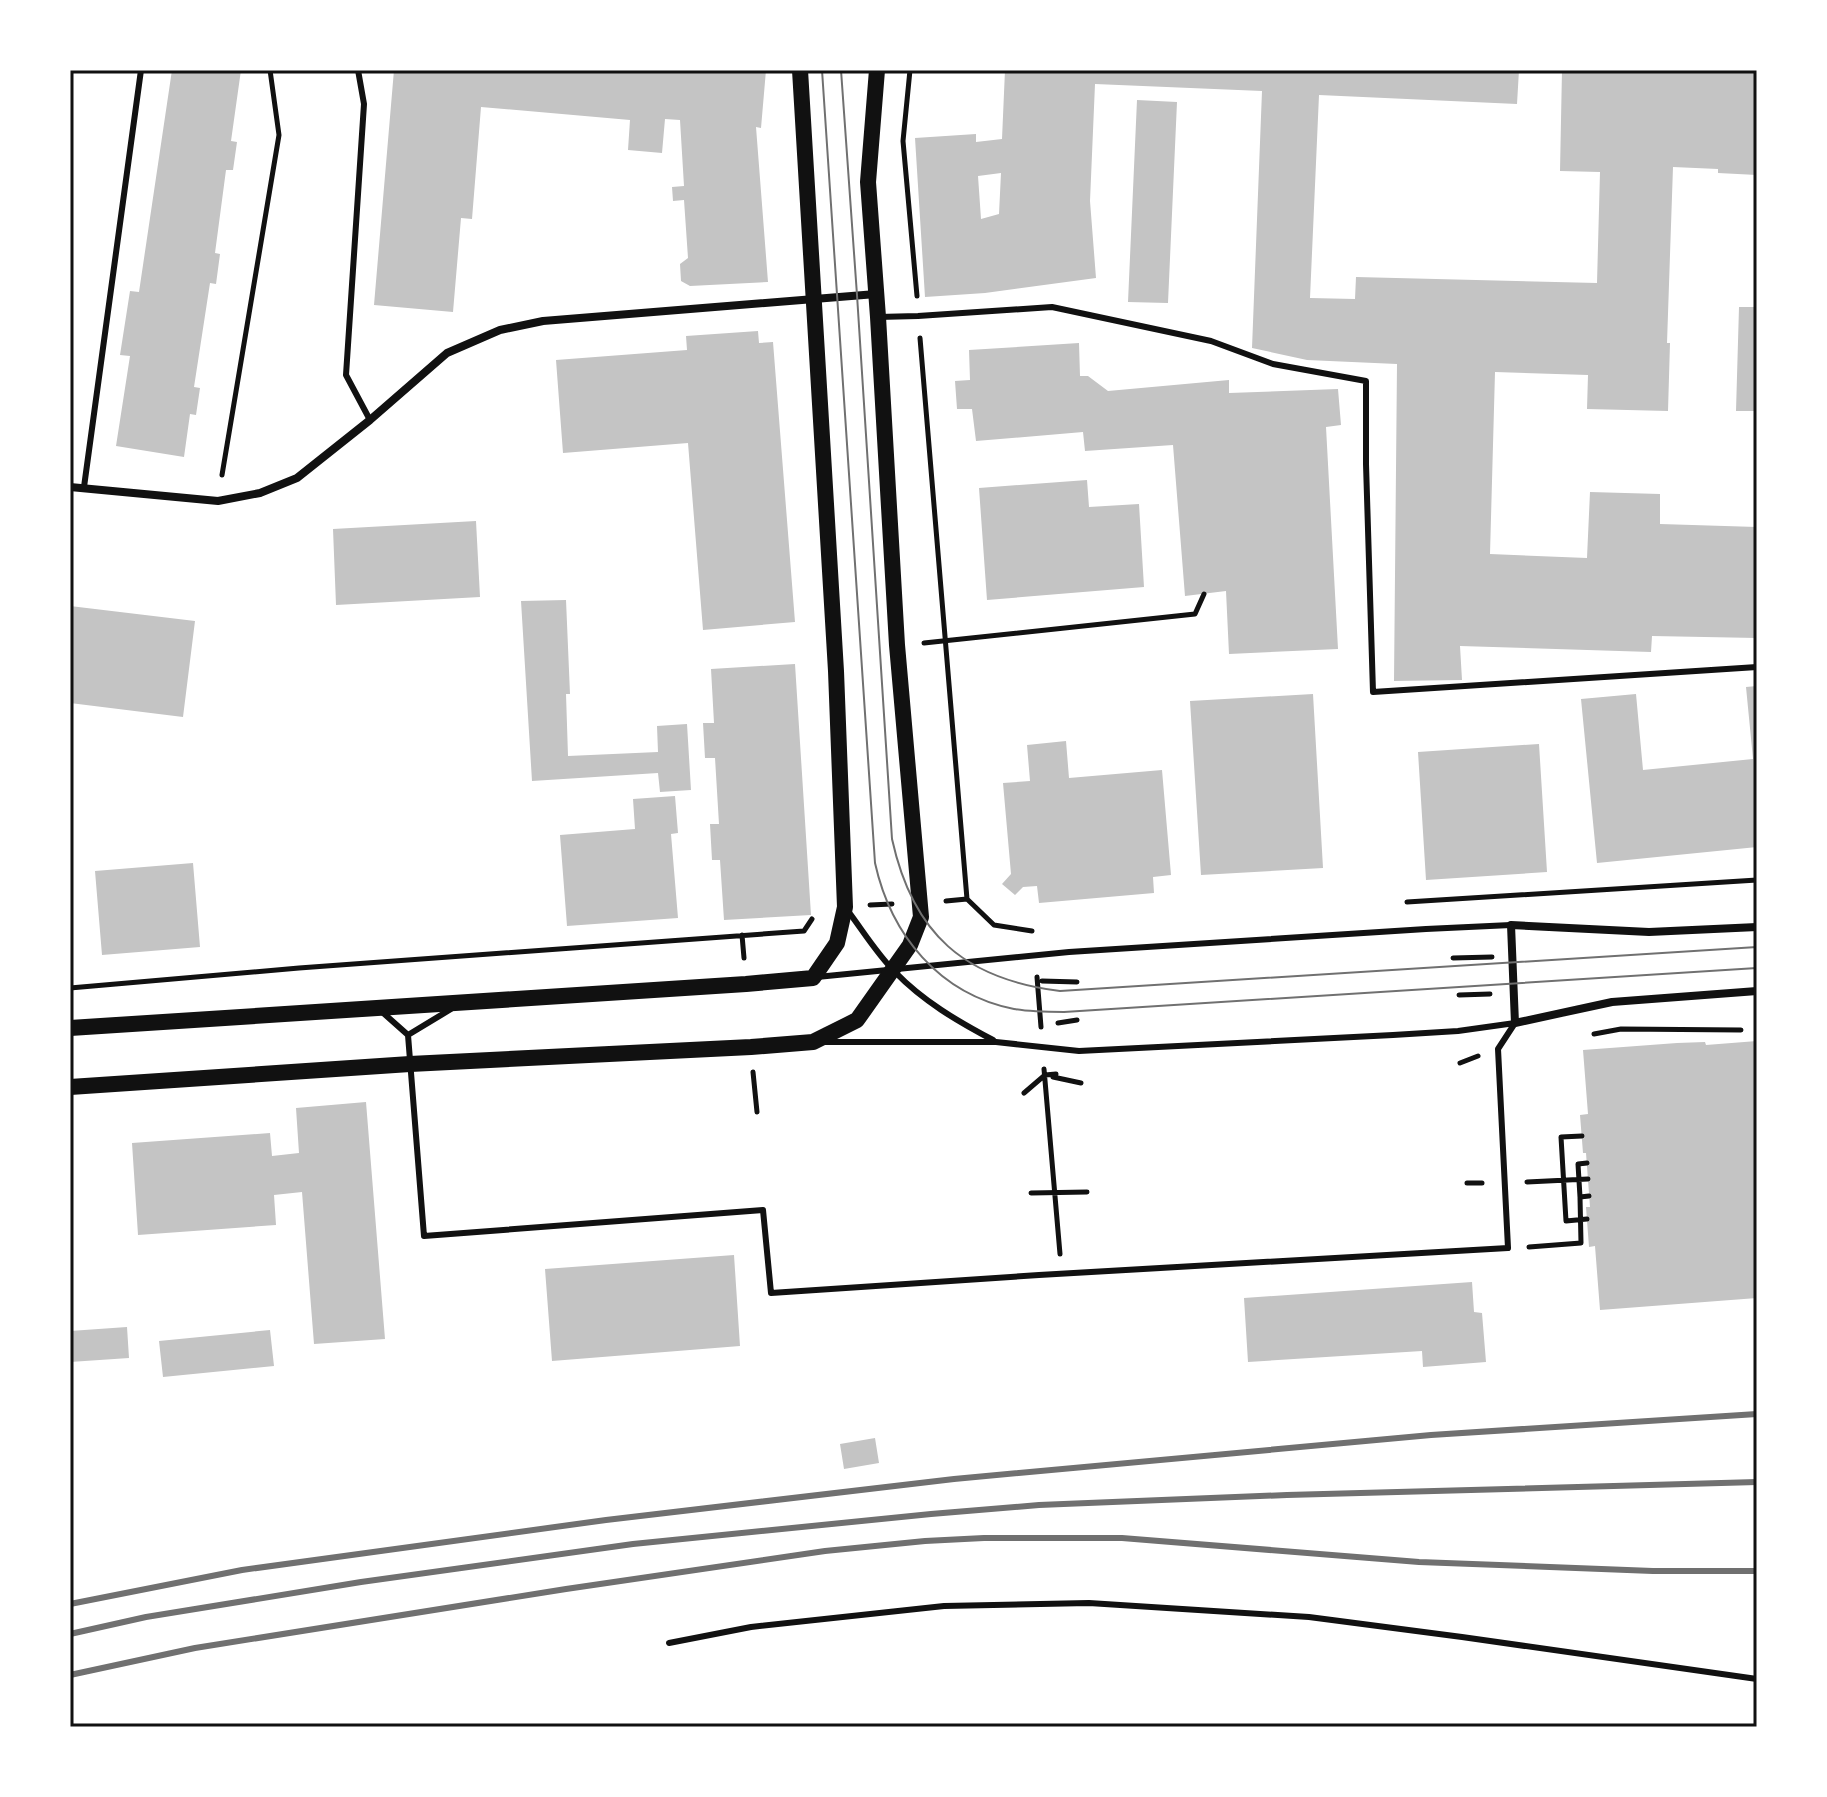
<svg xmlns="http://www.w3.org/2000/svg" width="1827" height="1797" viewBox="0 0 1827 1797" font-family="'Space Grotesk',sans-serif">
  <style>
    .building { fill: #c4c4c4; fill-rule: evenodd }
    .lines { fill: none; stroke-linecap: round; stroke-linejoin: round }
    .path { stroke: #111; stroke-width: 5 }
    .service { stroke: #111; stroke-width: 6 }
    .minor { stroke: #111; stroke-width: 8 }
    .secondary { stroke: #111; stroke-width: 16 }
    .tram { stroke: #707070; stroke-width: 2 }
    .rail { stroke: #707070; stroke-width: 6 }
    .neatline { fill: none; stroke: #111; stroke-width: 3 }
  </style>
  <rect width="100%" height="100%" fill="#fff"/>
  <path class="building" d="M172 70H241L231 141 237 142 233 170H226L215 253 220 254 216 284 210 283 194 387 200 388 196 415 190 414 184 457 116 446 130 356 120 355 130 291 139 292Z
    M394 70H766L761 128 756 127 768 282 690 286 681 281 680 264 688 258 684 200 673 201 672 187 684 186 680 120 665 119 662 153 628 150 630 120 481 107 472 219 461 218 453 312 374 305Z
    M1005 70H1519L1517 104 1319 95 1310 298 1355 299 1356 277 1597 283 1600 172 1560 171 1562 70H1757V175L1718 173V169L1673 167 1667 343H1670L1668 411 1587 409 1588 375 1495 372 1490 554 1587 558 1590 492 1660 494V524L1757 527V638L1652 636 1651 652 1460 646 1462 680 1394 681 1397 364 1307 360 1252 348 1262 91 1095 84 1090 201 1096 278 985 293 925 297 915 138 976 134V142L1002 139ZM1001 173 999 214 981 219 978 176Z
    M1137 100 1177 102 1168 303 1128 302Z
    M1739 307H1757V411H1736Z
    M758 331 759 343 773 342 795 622 703 630 688 443 563 453 556 360 687 350 686 336Z
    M1079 343 1080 376H1088L1108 391 1229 380V393L1338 389 1341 425 1326 427 1338 649 1229 654 1226 591 1185 596 1173 445 1085 451 1083 432 976 441 972 409H957L955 381 970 380 969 350Z
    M1087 480 1089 507 1139 504 1144 587 987 600 979 488Z
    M476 521 480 597 336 605 333 529Z
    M566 600 570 694H566L568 756 658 752 657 726 687 724 691 790 660 792 658 773 532 781 521 601Z
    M70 606 195 621 183 717 70 703Z
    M795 664 811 915 724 920 720 860H712L710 824H719L715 758H705L703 723H714L711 669Z
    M1757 686V847L1597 863 1581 699 1636 694 1643 770 1753 759 1746 687Z
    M1313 694 1323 868 1201 875 1190 701Z
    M1066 741 1069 778 1162 770 1171 875 1153 877 1154 893 1039 903 1037 886 1023 887 1015 895 1002 884 1011 874 1003 783 1030 781 1027 745Z
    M1539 744 1547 872 1426 880 1418 752Z
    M675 796 678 833 671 834 678 918 567 926 560 835 635 829 633 799Z
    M193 863 200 947 102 955 95 871Z
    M1757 1041V1298L1600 1310 1595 1246 1589 1247 1586 1207H1590L1586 1153H1583L1580 1115 1588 1114 1583 1050 1677 1043 1705 1042 1706 1045Z
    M366 1102 385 1339 314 1344 302 1192 274 1195 276 1225 138 1235 132 1143 270 1133 272 1156 299 1153 296 1108Z
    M734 1255 740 1346 552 1361 545 1269Z
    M1472 1282 1474 1312 1482 1313 1486 1362 1423 1367 1422 1351 1248 1362 1244 1298Z
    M127 1327 129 1358 70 1362V1331Z
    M270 1330 274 1366 163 1377 159 1341Z
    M875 1438 879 1463 844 1469 840 1444Z"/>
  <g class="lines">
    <path class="path" d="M910 70 903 141 917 296
      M920 338 967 899
      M222 475 279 135 270 70
      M924 643 1195 614 1204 594
      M946 901 967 899 994 925 1032 931
      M1407 902 1757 880
      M870 905 892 904
      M742 935 744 958
      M1453 958 1492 957
      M1037 977 1041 1027
      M1042 981 1077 982
      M70 988 299 968 804 931 812 919
      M1459 995 1490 994
      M1058 1023 1077 1020
      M1594 1034 1621 1029 1741 1030
      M1460 1063 1478 1056
      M1044 1069 1060 1254
      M753 1072 757 1112
      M1053 1077 1081 1083
      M1024 1093 1045 1075 1056 1074
      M1582 1136 1561 1137 1566 1221 1587 1219
      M1527 1182 1588 1179
      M1467 1183H1482
      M1031 1193 1087 1192
      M1580 1197 1578 1164 1587 1163
      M1529 1247 1581 1243 1580 1197 1589 1196"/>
    <path class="service" d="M358 70 364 104 346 375 370 420
      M878 317 918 316 1052 307 1211 341 1273 364 1366 381V464L1373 692 1757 667
      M84 487 141 70
      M848 911C863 931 877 954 895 972 923 1001 957 1021 993 1040
      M817 977 1069 952 1426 929 1511 925
      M381 1011 408 1035 424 1236 763 1210 771 1293 1039 1275 1508 1248 1498 1049 1515 1023
      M408 1035 451 1009
      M824 1042H996L1079 1051 1393 1035 1458 1031 1515 1023
      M669 1643 751 1627 944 1606 1089 1603 1309 1617 1462 1637 1757 1679"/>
    <path class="minor" d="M70 487 218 501 260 493 297 478 370 420 447 353 500 330 543 321 876 294
      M1757 927 1649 932 1511 925 1515 1023 1612 1002 1757 991"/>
    <path class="secondary" d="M70 1028 746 984 813 978 837 943 845 907 836 671 800 70
      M70 1087 410 1064 751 1047 813 1042 857 1020 910 945 921 917 897 645 878 317 868 182 877 70"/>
    <path class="tram" d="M822 70 875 863C891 935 939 994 1014 1009 1030 1012 1047 1012 1064 1012L1757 968
      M841 70 857 295 892 839C913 934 964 979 1060 991L1757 947"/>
    <path class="rail" d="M70 1604 242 1570 606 1520 954 1479 1431 1435 1757 1414
      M70 1634 146 1617 361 1582 633 1544 931 1514 1039 1505 1287 1495 1757 1482
      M70 1675 195 1648 566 1589 825 1551 925 1541 984 1538H1122L1419 1562 1653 1571H1757"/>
  </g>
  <rect width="1827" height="1797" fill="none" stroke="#ffffff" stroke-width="144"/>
  <rect x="72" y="72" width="1683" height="1653" class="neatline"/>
</svg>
